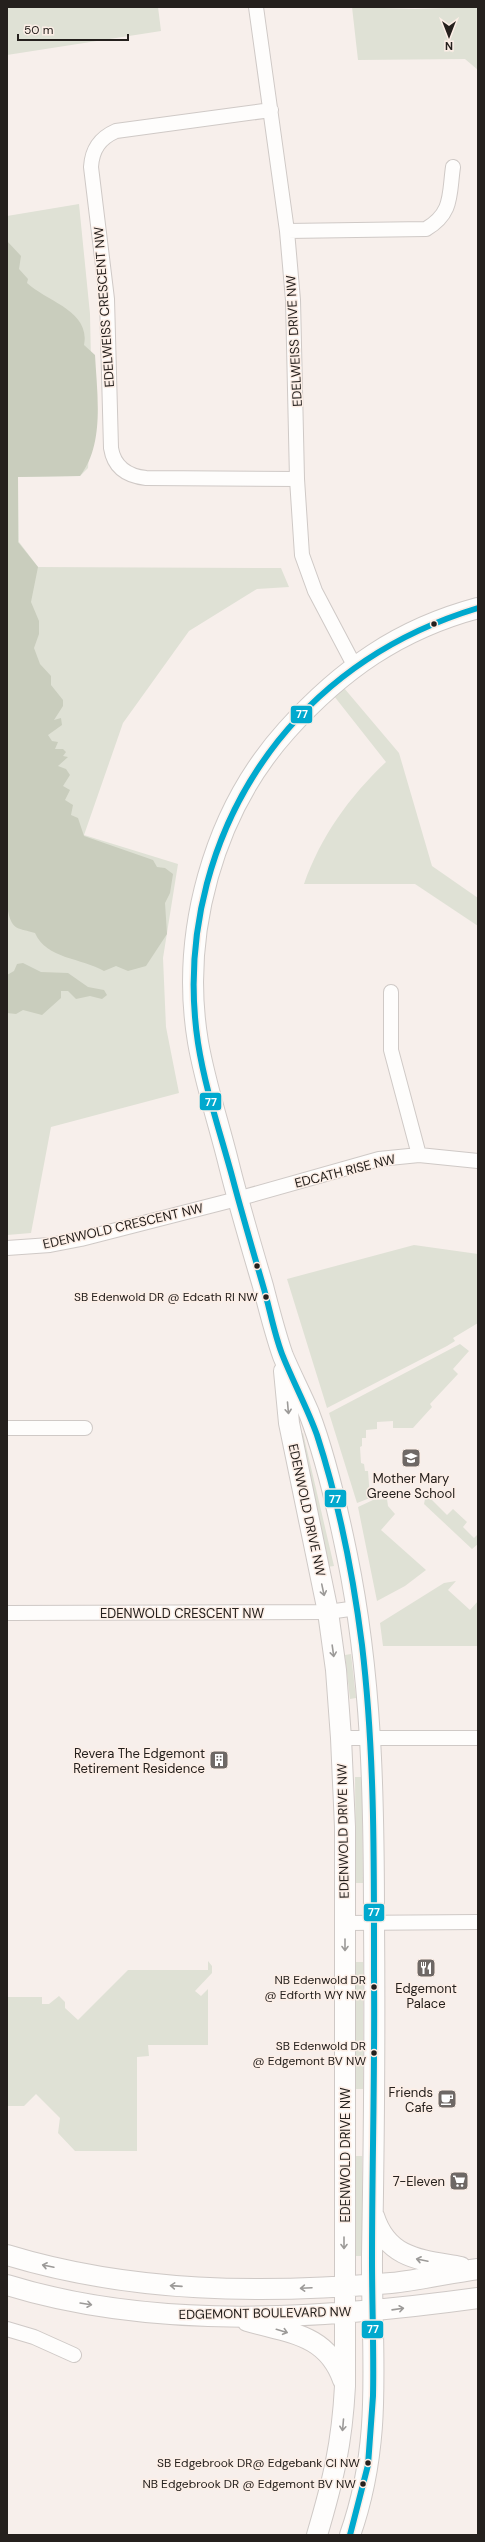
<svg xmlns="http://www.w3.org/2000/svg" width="485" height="2542" viewBox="0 0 485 2542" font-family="'DM Sans',sans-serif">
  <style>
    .green { fill: #dfe1d5 }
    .forest { fill: #c9cdbd }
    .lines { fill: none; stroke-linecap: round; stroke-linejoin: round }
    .street-casing { stroke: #cfc9c6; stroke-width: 16 }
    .secondary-casing { stroke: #cfc9c6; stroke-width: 22 }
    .street { stroke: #fefdfc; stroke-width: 14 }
    .secondary { stroke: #fefdfc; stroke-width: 20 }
    .bus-1-casing { stroke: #fceee6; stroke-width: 9 }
    .bus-1 { stroke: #00a9ce; stroke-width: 6 }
    .oneway { stroke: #9c9a98 }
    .bus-dot { fill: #25201d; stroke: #fceee6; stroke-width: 1.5 }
    .labels { text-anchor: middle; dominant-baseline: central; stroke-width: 3; stroke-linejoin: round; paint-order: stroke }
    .bus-label { font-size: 12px; fill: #25201d; stroke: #fceee6; text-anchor: end }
    .street-label { font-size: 13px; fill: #25201d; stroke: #fceee6 }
    .poi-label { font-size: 13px; fill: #25201d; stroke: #fceee6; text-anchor: end }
    .line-badge { stroke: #fceee6; stroke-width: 1.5 }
    .badge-label { font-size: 11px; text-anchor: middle; font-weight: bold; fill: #fff }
  </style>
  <rect width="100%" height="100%" fill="#f7efeb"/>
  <path class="green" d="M7 7H158L161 31 7 55Z
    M352 7 415 9 478 7V70L465 59 358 60Z
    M79 204 90 314 92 410 88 468 80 476 18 477 19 542 38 567 281 568 289 587 257 589 189 631 123 723 84 835 178 864 163 958 166 1027 179 1093 51 1127 31 1233 7 1235V216Z
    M344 688 399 753 432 866 478 898V926L415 884H304C321 836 349 797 386 762L334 696Z
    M414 1245 478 1254V1323L453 1338 455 1341 447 1346 327 1408 287 1279Z
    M460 1344 469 1351 453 1369 458 1374 430 1404 432 1407 413 1428H393V1421L377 1422V1429L366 1430V1438H362V1446L360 1447 361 1463 364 1464 365 1471H368L370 1498 357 1503 329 1413Z
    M303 1433 334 1566 327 1567 300 1434Z
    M426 1494 447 1515 453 1509 467 1522 463 1527 474 1538 478 1534V1544L472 1549 424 1504Z
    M387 1499 388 1506 395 1514 381 1530 426 1570 405 1586 377 1601 358 1507 373 1500Z
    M456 1581 448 1590 470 1610 478 1601V1646H383L380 1623 444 1583Z
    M351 1654 356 1698 350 1699 345 1655Z
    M355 1777H362L363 1883H356Z
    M208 1961 212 1966V1973L195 1991 201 1996 208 1989V2045H148L149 2056 137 2057V2151H75L58 2133 60 2118 36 2094 24 2106H7V1997H42V2004H49L59 1996 65 2002V2008L78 2020 128 1970H208Z
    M356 1962H363V2089H356Z
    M356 2156H362V2256H356Z"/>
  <path class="forest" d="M7 241 21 256 19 269 28 279 27 283C46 301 91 311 84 345L95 355C97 394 105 444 80 476L18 477V542L38 567 31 602 39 621V634L34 648 40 664 51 676V685L63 700V706L54 720 61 718 62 725 48 735 52 741 58 742 55 749H63L66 752 63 756 68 757 58 766 66 769 70 775 63 786 70 790 65 800 73 805 71 815 78 818 84 836 153 860 157 867 165 868 173 874 170 893 165 903 167 934 146 966 128 971 116 966 104 971C82 958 46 959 35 933 19 928 12 931 8 911Z
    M23 963 41 972 68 973 88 987 104 990 107 995 102 999 90 996 76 999 68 991H61V998L42 1015 23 1010 16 1014 7 1013V975L14 971 17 964Z"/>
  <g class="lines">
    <g class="street-casing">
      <path id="street" d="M256 7 287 231 293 300 297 479 302 555 315 591 354 665
        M271 110 116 131C100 138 92 149 91 167L107 299 111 448C114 467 127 476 146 478L297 479
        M287 231 426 229C453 213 449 195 453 167
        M391 992V1050L419 1155
        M7 1248 50 1245 81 1239 237 1199 379 1159 419 1155 478 1161
        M7 1428H85
        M7 1613 328 1612 357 1608
        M341 1738H478
        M345 1923 478 1922
        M7 2329 34 2337 74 2355"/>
    </g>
    <g class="secondary-casing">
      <path id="secondary" d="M284 1371 289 1423 328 1612 336 1670 341 1738 345 1827V2386C342 2444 333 2481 317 2535
        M374 2216C388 2260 423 2260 461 2267
        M7 2255C132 2293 263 2294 391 2283 420 2280 449 2273 478 2269
        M7 2285C156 2331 325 2319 478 2298
        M247 2321C289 2333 327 2334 343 2380
        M350 2535C384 2439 371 2354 372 2255 374 2143 375 2032 374 1920 374 1797 372 1676 347 1555 338 1511 325 1455 309 1413 301 1394 291 1375 283 1356 275 1333 269 1309 263 1286 251 1245 239 1205 229 1165 219 1124 205 1083 198 1042 180 934 213 812 287 730 341 670 399 629 478 608"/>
    </g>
    <use href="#street" class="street"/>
    <use href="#secondary" class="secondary"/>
    <g class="bus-1-casing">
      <path id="bus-1" d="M350 2535 368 2465 373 2396C374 2351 372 2305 372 2259 372 2165 375 2071 374 1976 374 1866 375 1755 362 1645 353 1574 339 1503 317 1435 307 1407 293 1382 282 1354 274 1333 270 1310 264 1289 253 1251 242 1214 232 1176 220 1132 205 1088 198 1043 182 936 211 826 278 741 330 676 399 632 478 608"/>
    </g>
    <use href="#bus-1" class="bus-1"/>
  </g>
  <defs><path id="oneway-shaft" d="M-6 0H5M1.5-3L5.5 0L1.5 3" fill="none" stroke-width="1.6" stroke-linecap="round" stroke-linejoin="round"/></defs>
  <g class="oneway">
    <use href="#oneway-shaft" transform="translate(288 1408) rotate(85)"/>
    <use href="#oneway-shaft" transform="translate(323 1590) rotate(78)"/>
    <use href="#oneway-shaft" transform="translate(333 1651) rotate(82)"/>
    <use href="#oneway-shaft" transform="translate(345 1945) rotate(90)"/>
    <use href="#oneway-shaft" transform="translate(344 2243) rotate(90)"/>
    <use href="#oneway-shaft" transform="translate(422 2260) rotate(-168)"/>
    <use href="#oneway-shaft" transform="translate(48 2266) rotate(-168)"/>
    <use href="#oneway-shaft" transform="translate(176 2286) rotate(-176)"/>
    <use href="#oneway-shaft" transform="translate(306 2288) rotate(177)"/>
    <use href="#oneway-shaft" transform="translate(86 2304) rotate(9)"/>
    <use href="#oneway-shaft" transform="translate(398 2309) rotate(-8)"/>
    <use href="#oneway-shaft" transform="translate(282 2331) rotate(17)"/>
    <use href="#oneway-shaft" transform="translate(343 2425) rotate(95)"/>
  </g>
  <defs>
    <g id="school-square" transform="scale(1)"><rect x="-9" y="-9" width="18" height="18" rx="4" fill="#6e6865" stroke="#fceee6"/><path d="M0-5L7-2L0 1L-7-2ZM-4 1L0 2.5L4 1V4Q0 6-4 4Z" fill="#fff"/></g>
    <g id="building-square" transform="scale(1)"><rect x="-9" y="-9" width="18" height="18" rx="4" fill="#6e6865" stroke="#fceee6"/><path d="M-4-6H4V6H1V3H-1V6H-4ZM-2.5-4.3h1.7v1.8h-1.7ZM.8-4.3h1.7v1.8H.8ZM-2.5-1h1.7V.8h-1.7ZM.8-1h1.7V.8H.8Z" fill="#fff"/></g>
    <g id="restaurant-square" transform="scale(1)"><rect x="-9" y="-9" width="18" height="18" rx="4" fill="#6e6865" stroke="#fceee6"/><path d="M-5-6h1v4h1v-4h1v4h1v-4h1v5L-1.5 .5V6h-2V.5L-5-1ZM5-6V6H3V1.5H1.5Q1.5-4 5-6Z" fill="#fff"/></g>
    <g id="cafe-square" transform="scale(1)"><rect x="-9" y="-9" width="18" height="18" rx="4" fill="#6e6865" stroke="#fceee6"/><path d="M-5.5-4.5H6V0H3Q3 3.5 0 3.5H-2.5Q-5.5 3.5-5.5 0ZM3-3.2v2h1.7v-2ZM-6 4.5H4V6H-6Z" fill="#fff"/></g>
    <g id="supermarket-square" transform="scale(1)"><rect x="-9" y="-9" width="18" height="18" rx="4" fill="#6e6865" stroke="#fceee6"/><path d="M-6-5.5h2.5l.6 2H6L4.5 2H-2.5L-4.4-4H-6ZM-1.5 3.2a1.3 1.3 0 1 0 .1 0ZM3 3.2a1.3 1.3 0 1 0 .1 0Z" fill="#fff"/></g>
  </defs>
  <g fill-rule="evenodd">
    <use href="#school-square" x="411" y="1458"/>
    <use href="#building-square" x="219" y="1760"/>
    <use href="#restaurant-square" x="426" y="1968"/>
    <use href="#cafe-square" x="447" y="2099"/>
    <use href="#supermarket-square" x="459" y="2181"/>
  </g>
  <g class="bus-dot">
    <circle cx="434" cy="624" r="3.5"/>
    <circle cx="257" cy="1266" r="3.5"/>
    <circle cx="266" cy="1297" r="3.5"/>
    <circle cx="374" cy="1987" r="3.5"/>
    <circle cx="374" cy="2053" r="3.5"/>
    <circle cx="368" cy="2463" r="3.5"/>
    <circle cx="363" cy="2484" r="3.5"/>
  </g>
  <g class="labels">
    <g class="bus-label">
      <text x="258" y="1297">SB Edenwold DR @ Edcath RI NW</text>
      <text x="366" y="1980">NB Edenwold DR<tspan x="366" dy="15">@ Edforth WY NW</tspan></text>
      <text x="366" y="2046">SB Edenwold DR<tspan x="366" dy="15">@ Edgemont BV NW</tspan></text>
      <text x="360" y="2463">SB Edgebrook DR@ Edgebank CI NW</text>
      <text x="356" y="2484">NB Edgebrook DR @ Edgemont BV NW</text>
    </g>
    <g class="street-label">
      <text transform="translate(104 307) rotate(-94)">EDELWEISS CRESCENT NW</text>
      <text transform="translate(294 341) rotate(-93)">EDELWEISS DRIVE NW</text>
      <text transform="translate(345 1171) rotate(-14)">EDCATH RISE NW</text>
      <text transform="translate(123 1226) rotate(-13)">EDENWOLD CRESCENT NW</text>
      <text transform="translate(307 1510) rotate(78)">EDENWOLD DRIVE NW</text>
      <text x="182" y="1613">EDENWOLD CRESCENT NW</text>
      <text transform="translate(343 1831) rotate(-91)">EDENWOLD DRIVE NW</text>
      <text transform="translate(345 2155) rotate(-90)">EDENWOLD DRIVE NW</text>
      <text transform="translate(265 2313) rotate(-1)">EDGEMONT BOULEVARD NW</text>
    </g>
    <g class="poi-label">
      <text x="411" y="1478" text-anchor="middle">Mother Mary<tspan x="411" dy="15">Greene School</tspan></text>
      <text x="205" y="1753">Revera The Edgemont<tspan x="205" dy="15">Retirement Residence</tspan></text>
      <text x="426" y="1988" text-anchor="middle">Edgemont<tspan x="426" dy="15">Palace</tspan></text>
      <text x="433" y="2092">Friends<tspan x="433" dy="15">Cafe</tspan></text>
      <text x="445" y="2181">7-Eleven</text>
    </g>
  </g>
  <g class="line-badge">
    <rect x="290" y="705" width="23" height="19" rx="4" fill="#00a9ce"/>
    <rect x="199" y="1092" width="23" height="19" rx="4" fill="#00a9ce"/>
    <rect x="324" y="1489" width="23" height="19" rx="4" fill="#00a9ce"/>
    <rect x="363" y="1903" width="22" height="19" rx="4" fill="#00a9ce"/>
    <rect x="361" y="2320" width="23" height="19" rx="4" fill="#00a9ce"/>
  </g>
  <g class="badge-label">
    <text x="302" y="718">77</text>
    <text x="211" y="1106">77</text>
    <text x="335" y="1503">77</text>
    <text x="374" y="1916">77</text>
    <text x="373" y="2333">77</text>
  </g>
  <rect width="485" height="2542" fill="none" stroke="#25201d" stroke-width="16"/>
  <g transform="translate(449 36) rotate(180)" stroke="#fceee6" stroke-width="3" paint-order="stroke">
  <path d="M0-3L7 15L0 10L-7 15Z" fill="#25201d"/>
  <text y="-6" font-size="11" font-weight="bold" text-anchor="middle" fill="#25201d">N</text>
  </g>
  <path d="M18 34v6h110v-6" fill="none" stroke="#25201d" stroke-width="2"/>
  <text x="24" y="34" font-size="12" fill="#25201d" stroke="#fceee6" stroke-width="3" paint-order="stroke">50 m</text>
</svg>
